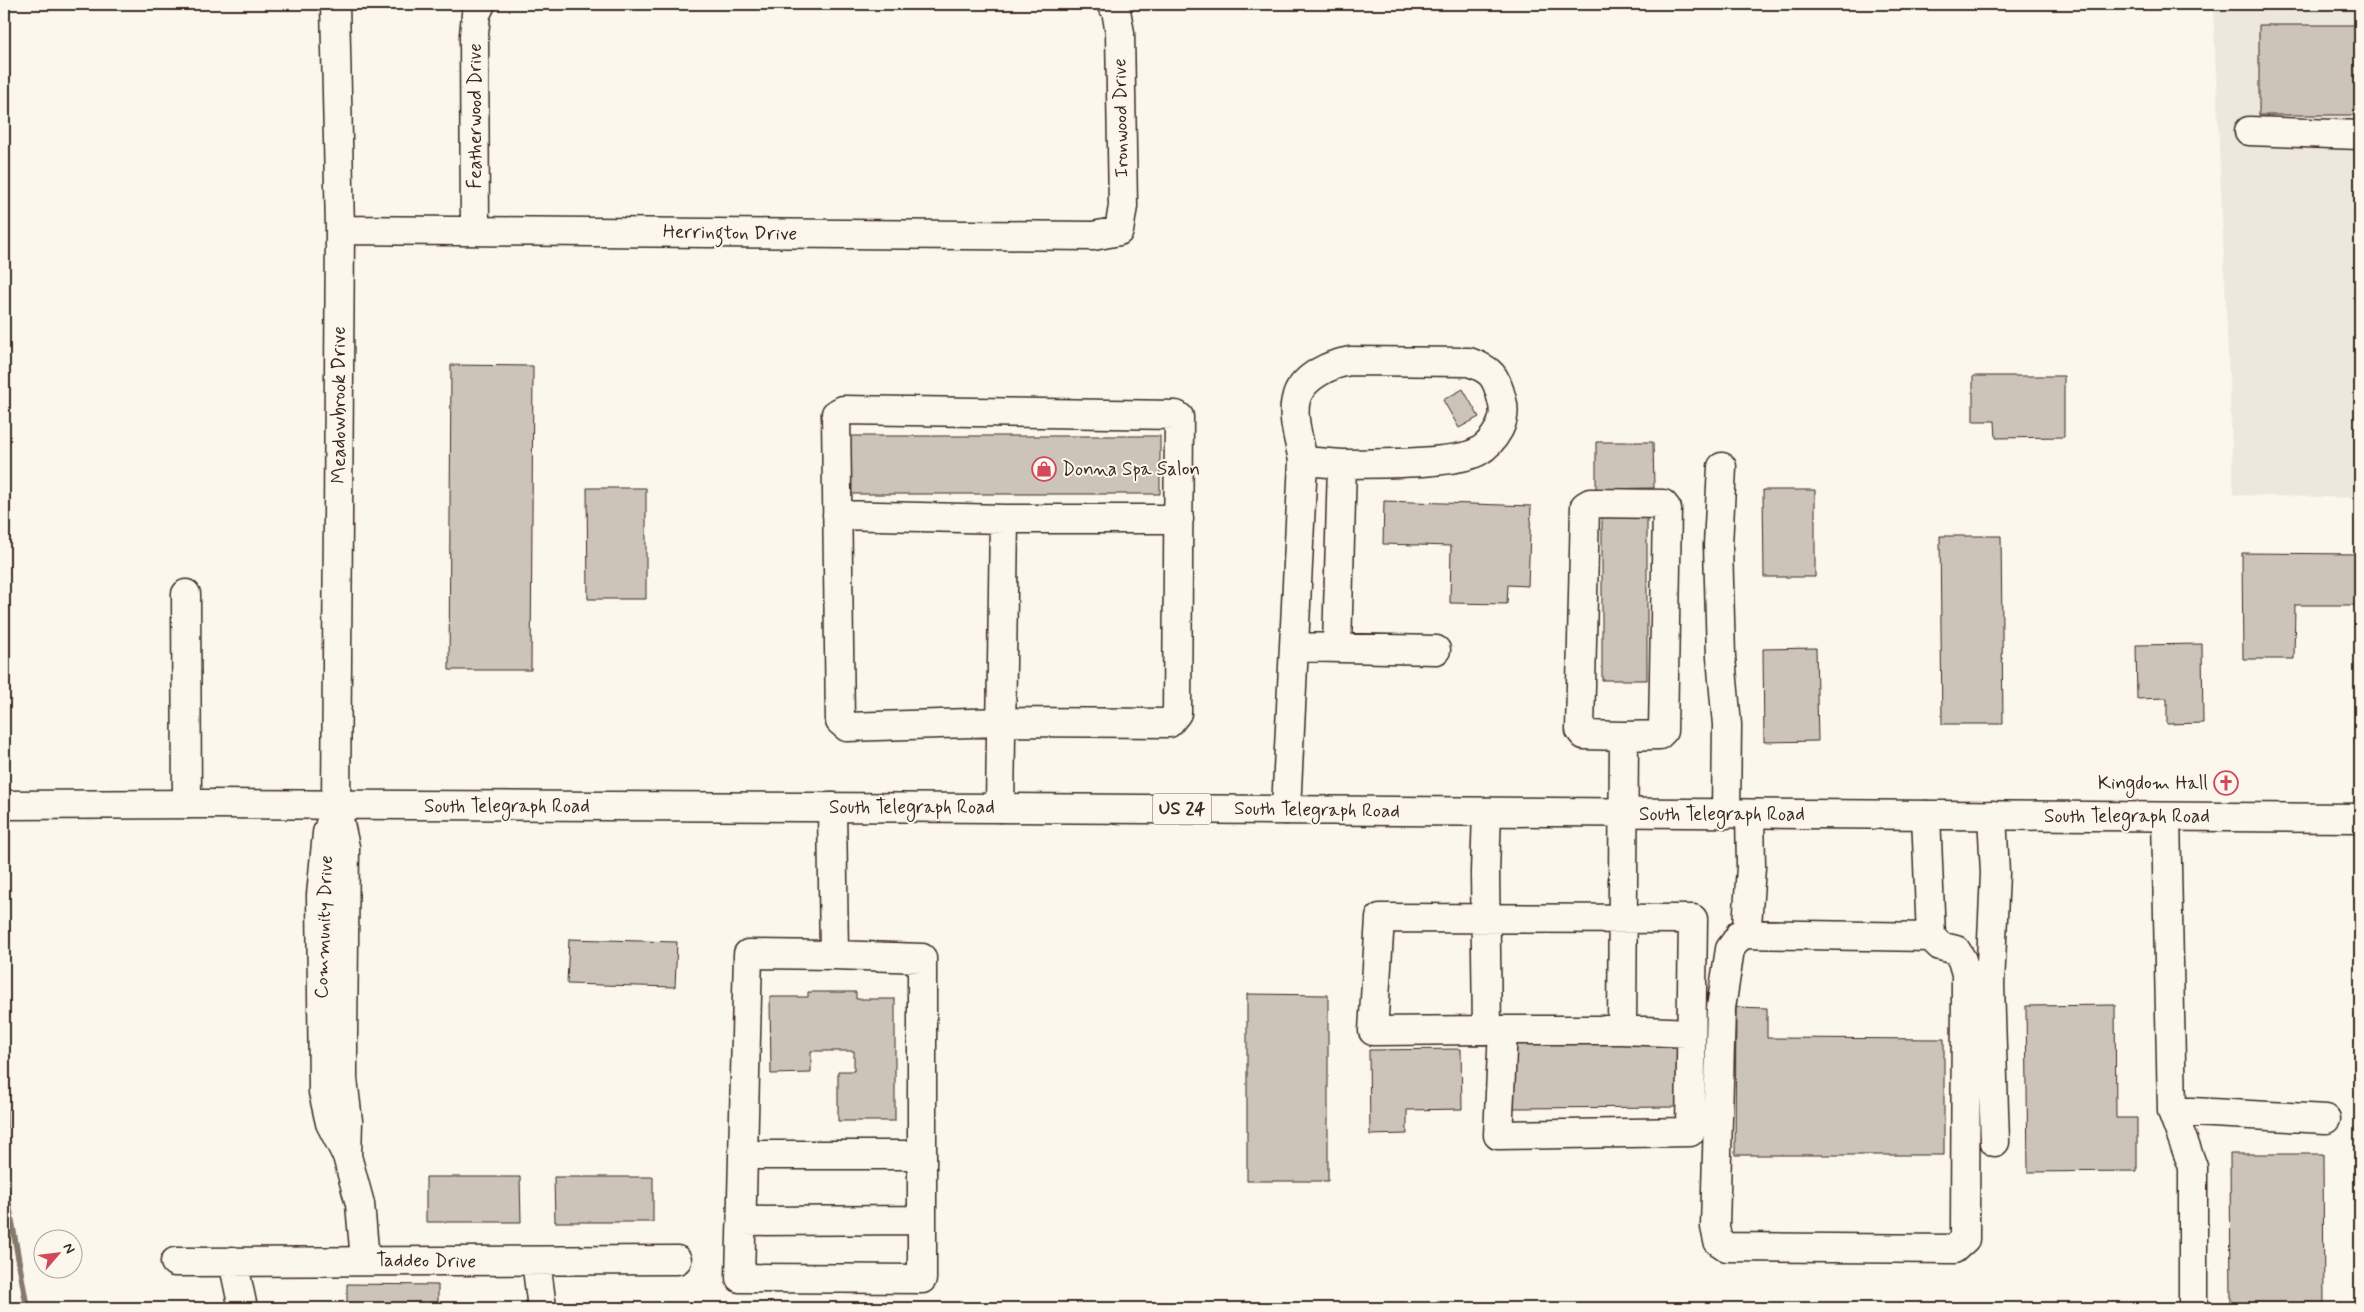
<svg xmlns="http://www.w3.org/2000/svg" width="2364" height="1312" viewBox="0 0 2364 1312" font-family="Mynerve,sans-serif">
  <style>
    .built { fill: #ede8dd }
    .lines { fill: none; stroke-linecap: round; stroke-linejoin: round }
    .stream { stroke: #85796d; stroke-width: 6 }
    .building { fill: #ccc4b9; stroke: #3b2a1e }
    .minor-casing { stroke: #3b2a1e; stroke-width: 31 }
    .major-casing { stroke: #3b2a1e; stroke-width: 31 }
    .minor { stroke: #fbf7ec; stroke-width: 28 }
    .major { stroke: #fbf7ec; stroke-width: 28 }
    .labels { text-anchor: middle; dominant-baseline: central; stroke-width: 4; stroke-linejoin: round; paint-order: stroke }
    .shield { fill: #fbf7ec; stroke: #75685c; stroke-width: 1 }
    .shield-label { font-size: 18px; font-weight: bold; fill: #3b2a1e }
    .street-label { font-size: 19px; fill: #3b2a1e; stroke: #fbf7ec }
    .poi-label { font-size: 19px; fill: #3b2a1e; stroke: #fbf7ec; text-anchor: start }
  </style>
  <rect width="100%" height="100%" fill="#fbf7ec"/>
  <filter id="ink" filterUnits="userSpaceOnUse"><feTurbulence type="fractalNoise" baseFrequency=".02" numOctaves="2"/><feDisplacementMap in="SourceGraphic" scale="10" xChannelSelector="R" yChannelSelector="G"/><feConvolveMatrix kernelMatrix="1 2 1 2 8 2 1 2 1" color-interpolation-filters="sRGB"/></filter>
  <g filter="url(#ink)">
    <path class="built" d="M2213 4H2360V498L2234 495Z"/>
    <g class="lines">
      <path class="stream" d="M4 1078 6 1188 27 1308"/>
    </g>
    <path class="building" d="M2259 25H2360V115H2259Z
      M451 365 533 366 531 670H449Z
      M1973 376H2064V437L1996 438 1995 421H1973Z
      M1463 389 1479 417 1459 428 1443 400Z
      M848 436H1160V494H848Z
      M1596 442H1653L1654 488 1596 489Z
      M587 488H646V599H588Z
      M1763 490H1815V577H1764Z
      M1384 501 1531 506 1528 586 1508 585 1507 604 1450 603 1451 546 1383 544Z
      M1602 515H1647V680H1602Z
      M1940 536H2001L2003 724H1942Z
      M2242 553 2360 554V605H2295L2294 659H2243Z
      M2202 644 2203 723 2167 724V698L2137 699 2136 645Z
      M1816 648 1818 741 1764 742 1763 649Z
      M569 939 677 942 675 987 567 984Z
      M808 992H856V999H895V1121H838V1071H854V1051H811V1073L771 1074 770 997H808Z
      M1247 994 1328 995V1181H1247Z
      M2115 1005 2116 1118H2137V1171L2028 1172 2026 1006Z
      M1736 1007 1767 1008V1038L1944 1039V1155H1735Z
      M1510 1044H1685V1107L1510 1108Z
      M1461 1049 1462 1109 1407 1110V1134L1370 1135 1369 1050Z
      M2230 1154H2323L2324 1308H2231Z
      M426 1177H520L521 1222H426Z
      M554 1177H653V1222H555Z
      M347 1284 438 1285V1308H347Z"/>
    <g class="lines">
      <g class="minor-casing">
        <path id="minor" d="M335 4 340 230 336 805 345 847 343 1036V1079L348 1121 347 1156
          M2249 131 2360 135
          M340 230 1093 236 1119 231 1123 206 1120 33 1115 5 1111 4
          M475 230 474 35 476 14 481 4
          M843 410 1176 415 1179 417 1177 713 1169 723 1001 722 847 727 840 721 836 414Z
          M1303 461C1300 442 1290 415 1297 396 1304 376 1331 364 1350 361L1469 362C1492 370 1496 376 1502 400 1505 411 1504 419 1499 429 1494 438 1488 446 1479 451 1457 465 1372 463 1342 464
          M1722 467 1718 545 1721 657 1727 725 1726 814
          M837 515 1004 519H1179
          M186 594 187 804
          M1294 647 1436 650
          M832 807 834 955 922 958V1279L740 1278 748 954 834 955
          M1000 808 1004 519
          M1286 810 1303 461 1342 464 1337 648
          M334 812 327 833 321 895 323 1092 330 1123 347 1156 360 1204 365 1260
          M1487 812 1485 872 1487 1030H1622L1624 736 1584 735 1580 730 1585 506 1590 503 1663 504 1667 509 1663 731 1659 735 1624 736
          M1750 814 1751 867 1747 926 1730 949 1721 1008 1715 1227 1718 1241 1727 1247 1954 1249 1965 1239 1966 974 1962 960 1956 950 1940 946 1931 937 1926 815
          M1992 815 1995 873 1990 985 1995 1142
          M2166 817 2172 1111 2193 1167V1308
          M1740 934 1931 937
          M1487 1030 1373 1031 1380 918 1693 919 1690 1132 1498 1135 1503 1030
          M1622 1030 1691 1033
          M2172 1111 2326 1119
          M743 1155H922
          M742 1221 922 1220
          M233 1261 243 1308
          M536 1261 542 1308
          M175 1262 677 1260"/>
      </g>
      <g class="major-casing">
        <path id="major" d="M4 805 202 804 1000 808 2360 818"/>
      </g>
      <use href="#minor" class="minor"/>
      <use href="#major" class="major"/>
    </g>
  </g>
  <defs>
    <g id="shop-ring" transform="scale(1.25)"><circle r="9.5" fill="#fbf7ec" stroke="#d1495b" stroke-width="1.5"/><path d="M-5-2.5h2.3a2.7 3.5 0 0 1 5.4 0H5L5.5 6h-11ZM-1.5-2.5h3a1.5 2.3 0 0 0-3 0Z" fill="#d1495b"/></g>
    <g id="church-ring" transform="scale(1.25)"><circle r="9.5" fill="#fbf7ec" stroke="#d1495b" stroke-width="1.5"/><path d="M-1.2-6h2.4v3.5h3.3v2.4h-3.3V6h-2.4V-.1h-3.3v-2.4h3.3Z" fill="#d1495b"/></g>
  </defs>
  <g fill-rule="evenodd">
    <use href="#shop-ring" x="1044" y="469"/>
    <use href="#church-ring" x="2226" y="783"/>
  </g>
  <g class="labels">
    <rect class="shield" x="1153" y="793.5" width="58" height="31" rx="4"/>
    <g class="shield-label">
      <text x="1182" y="809">US 24</text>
    </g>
    <g class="street-label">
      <text transform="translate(475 116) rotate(-90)">Featherwood Drive</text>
      <text transform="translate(1121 118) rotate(-91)">Ironwood Drive</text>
      <text transform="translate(730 233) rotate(1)">Herrington Drive</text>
      <text transform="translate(339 405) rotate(-90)">Meadowbrook Drive</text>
      <text x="507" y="806">South Telegraph Road</text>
      <text x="912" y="807">South Telegraph Road</text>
      <text transform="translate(1317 810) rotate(1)">South Telegraph Road</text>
      <text x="1722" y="814">South Telegraph Road</text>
      <text x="2127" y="816">South Telegraph Road</text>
      <text transform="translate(324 927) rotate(-88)">Community Drive</text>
      <text transform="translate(426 1261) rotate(1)">Taddeo Drive</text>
    </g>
    <g class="poi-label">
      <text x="1062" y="469">Donna Spa Salon</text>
      <text x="2208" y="783" text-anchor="end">Kingdom Hall</text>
    </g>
  </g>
  <rect width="2364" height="1312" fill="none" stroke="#fbf7ec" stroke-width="20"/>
  <rect x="10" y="10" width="2344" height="1292" fill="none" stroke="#3b2a1e" stroke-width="2" filter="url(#ink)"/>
  <g transform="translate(58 1254) rotate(62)"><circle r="24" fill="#fbf7ec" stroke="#aea59a"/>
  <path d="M0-4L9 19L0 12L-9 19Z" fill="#d1495b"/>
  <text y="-8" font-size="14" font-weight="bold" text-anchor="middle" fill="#3b2a1e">N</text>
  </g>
</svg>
